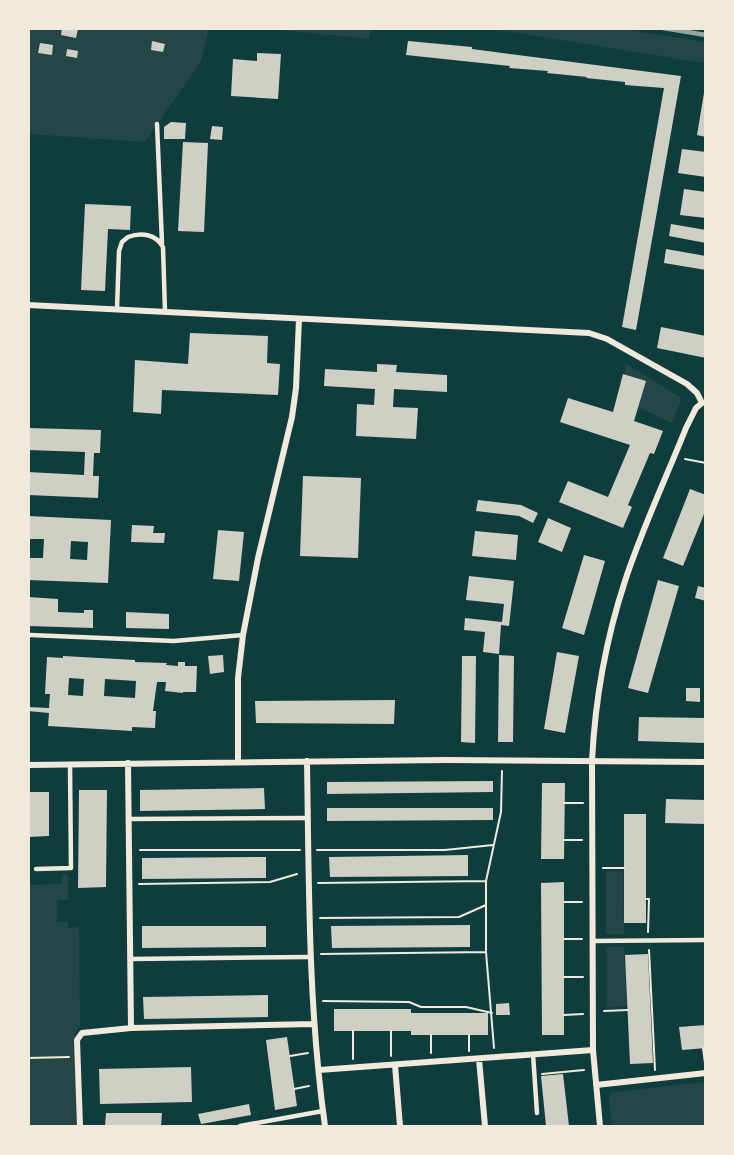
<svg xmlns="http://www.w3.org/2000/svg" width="734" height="1155" viewBox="0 0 734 1155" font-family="Manrope,sans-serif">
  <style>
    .green { fill: #244646 }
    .building { fill: #cfcfc3; fill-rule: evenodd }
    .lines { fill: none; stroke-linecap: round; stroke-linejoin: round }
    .path { stroke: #f1e9da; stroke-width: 2 }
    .service { stroke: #f1e9da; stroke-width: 4.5 }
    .minor { stroke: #f1e9da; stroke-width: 6 }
    .rail { stroke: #97a49c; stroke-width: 4.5 }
  </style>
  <rect width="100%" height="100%" fill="#0f3d3e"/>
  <path class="green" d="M28 29H209L201 61 145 142 29 134Z
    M272 29H371L369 39Z
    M492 29H621L705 42V63Z
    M625 363 680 397 681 401 672 423 638 407 646 381 625 375Z
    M606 871H623L624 934H606Z
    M62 873 68 876V900H57V922H68V928L79 927 80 1026 74 1035 78 1126H29L28 885 61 884Z
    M606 947H624L627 1006 607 1008Z
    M705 1082V1126H612L609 1099 612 1092Z"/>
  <path class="building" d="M62 28 78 29 76 38 61 35Z
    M152 41 165 44 163 52 151 50Z
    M408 41 472 47V49L681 76 636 330 622 327 664 88 625 85V82L586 78 587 77 547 73 548 71 509 68 510 66 406 55Z
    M40 43 53 45 52 55 38 53Z
    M67 49 78 51 77 58 66 56Z
    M257 53 281 54 278 99 231 96 233 59 257 61Z
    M704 93H706V137L697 135Z
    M171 122 186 123 185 139H164V127Z
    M212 126 223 127 222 140 210 139Z
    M183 142 208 143 204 232 178 231Z
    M682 149 706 152V177L678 173Z
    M684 189 706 192V218L680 215Z
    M85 204 131 206 130 230 108 229 105 291 81 290Z
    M671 224 706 230V243L669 236Z
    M666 249 706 256V270L664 263Z
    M661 327 706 336V358L657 348Z
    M190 333 268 336 267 363 280 364 278 395 162 390 161 414 133 412 135 360 188 364Z
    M377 364 397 365 396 372 447 375V392L394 389 393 407 418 408 416 439 356 436 357 404 374 405 375 389 324 386 325 369 377 372Z
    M623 374 646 381 634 421 663 431 654 454 650 453 628 505 632 507 623 528 559 502 568 481 608 497 630 445 560 422 568 398 613 412Z
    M28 428 101 430 100 453H94L93 476H99L98 498 28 495V472L84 475 85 452 28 450Z
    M303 476 361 478 358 558 300 556Z
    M690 489 706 495V509L683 566 663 558Z
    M478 500 521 505 538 513 533 523 519 516 476 511Z
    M28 516 111 520 108 583 28 580V558H43L44 539H28ZM71 541 88 542 87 560 70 559Z
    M548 518 571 528 562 552 538 542Z
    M132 525 154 526 153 533H165L164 543 131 542Z
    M218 530 244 532 239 581 213 579Z
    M475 531 518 535 516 560 472 556Z
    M584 555 605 561 584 635 562 628Z
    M469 576 514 581 509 626 501 625 499 654 483 652 485 632 464 630 465 618 502 622 504 604 466 600Z
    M658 580 679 586 648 693 628 688Z
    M698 586 706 588V601L695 598Z
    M28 597 58 599V612L84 613V610H93V628L28 626Z
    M126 612 169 614V629L126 628Z
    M557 652 579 656 565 733 544 729Z
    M223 655 224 672 210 674 208 656Z
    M499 655 514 656 513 742H498Z
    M63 656 135 660V662L167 663 166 665 178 666V662H185V666H197L196 692H183V693L165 691 166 682H157L153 711H156L155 728 132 727V731L48 726 49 713 28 711V707L49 708 50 694H45L47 657 63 658ZM69 678 84 679 83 696 68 695ZM105 679 136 681 135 698 104 696Z
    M462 656H476L475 743 461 742Z
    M686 688H700V702L686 701Z
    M395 700 394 724 256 723 255 701Z
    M639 717 706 718V743L638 741Z
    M493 781V792L327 794V782Z
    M542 783H565L564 859H541Z
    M264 788 265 809 140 811V790Z
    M79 790H107L106 887 78 888Z
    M28 792H49V836L28 837Z
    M666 799 706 800V824L665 823Z
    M327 808H493V820L327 821Z
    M624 814H646V923H624Z
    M468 855V876L330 877 329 857Z
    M266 857V878L142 879V858Z
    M564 882V1035H542L541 883Z
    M470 925V947L332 948 331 926Z
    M142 926H266V947L142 948Z
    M648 954 653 1063 630 1064 625 955Z
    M268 995V1017L144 1019 143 997Z
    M509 1003 510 1015H496V1004Z
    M334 1009H411V1013H488V1035H411V1031H334Z
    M706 1025V1048L682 1050 679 1027Z
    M287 1037 297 1106 275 1110 266 1040Z
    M191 1067 192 1102 100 1104 99 1069Z
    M563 1074 569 1126H546L541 1076Z
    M249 1104 251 1115 201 1124 198 1114Z
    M106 1113H162L161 1126H105Z"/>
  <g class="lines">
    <path class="path" d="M685 459 706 463
      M564 803H583
      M564 840H582
      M140 850H300
      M317 850H445L493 845
      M603 868H624
      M318 883 486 881
      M139 884 270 882 297 874
      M646 899H649L648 932
      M564 902H582
      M320 918 459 917 486 905
      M564 939H582
      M649 950 655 1070
      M321 954 486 952
      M564 977H583
      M323 1001 409 1002 421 1007H466L492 1013
      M604 1011 628 1010
      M564 1015 583 1014
      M391 1031V1056
      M469 1035V1051
      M494 1048 486 952V881L501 812 502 771
      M703 1048 705 1063
      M431 1053V1035
      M290 1056 308 1053
      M28 1058 69 1057
      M353 1059V1030
      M542 1074 584 1070
      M294 1089 309 1086"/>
    <path class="service" d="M157 124 162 243
      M117 309 119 251 122 242 128 237C141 232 156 234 163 247L165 312
      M30 635 174 641 243 635
      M128 819 308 818
      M36 869 71 868 70 765
      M592 941 705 940
      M130 959 310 957
      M533 1054 537 1113
      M240 1126 323 1111"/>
    <path class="minor" d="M28 305 589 333 607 339 687 384 697 393 702 403
      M307 761C309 883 308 1006 325 1126
      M238 762V678L243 635 258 558 292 417 296 388 299 319
      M128 763 131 1028
      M28 765 446 760 706 762
      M479 1059 485 1126
      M395 1065 400 1126
      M319 1070 593 1050
      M596 1085 706 1073
      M80 1126 77 1040 82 1033 131 1028 314 1024
      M600 1126 593 1050 592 761C595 700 606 639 625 581 642 529 666 478 686 428L696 408 702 403"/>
    <path class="rail" d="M663 28 706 35"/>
  </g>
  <rect width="734" height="1155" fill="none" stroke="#f1e9da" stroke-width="60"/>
</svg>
